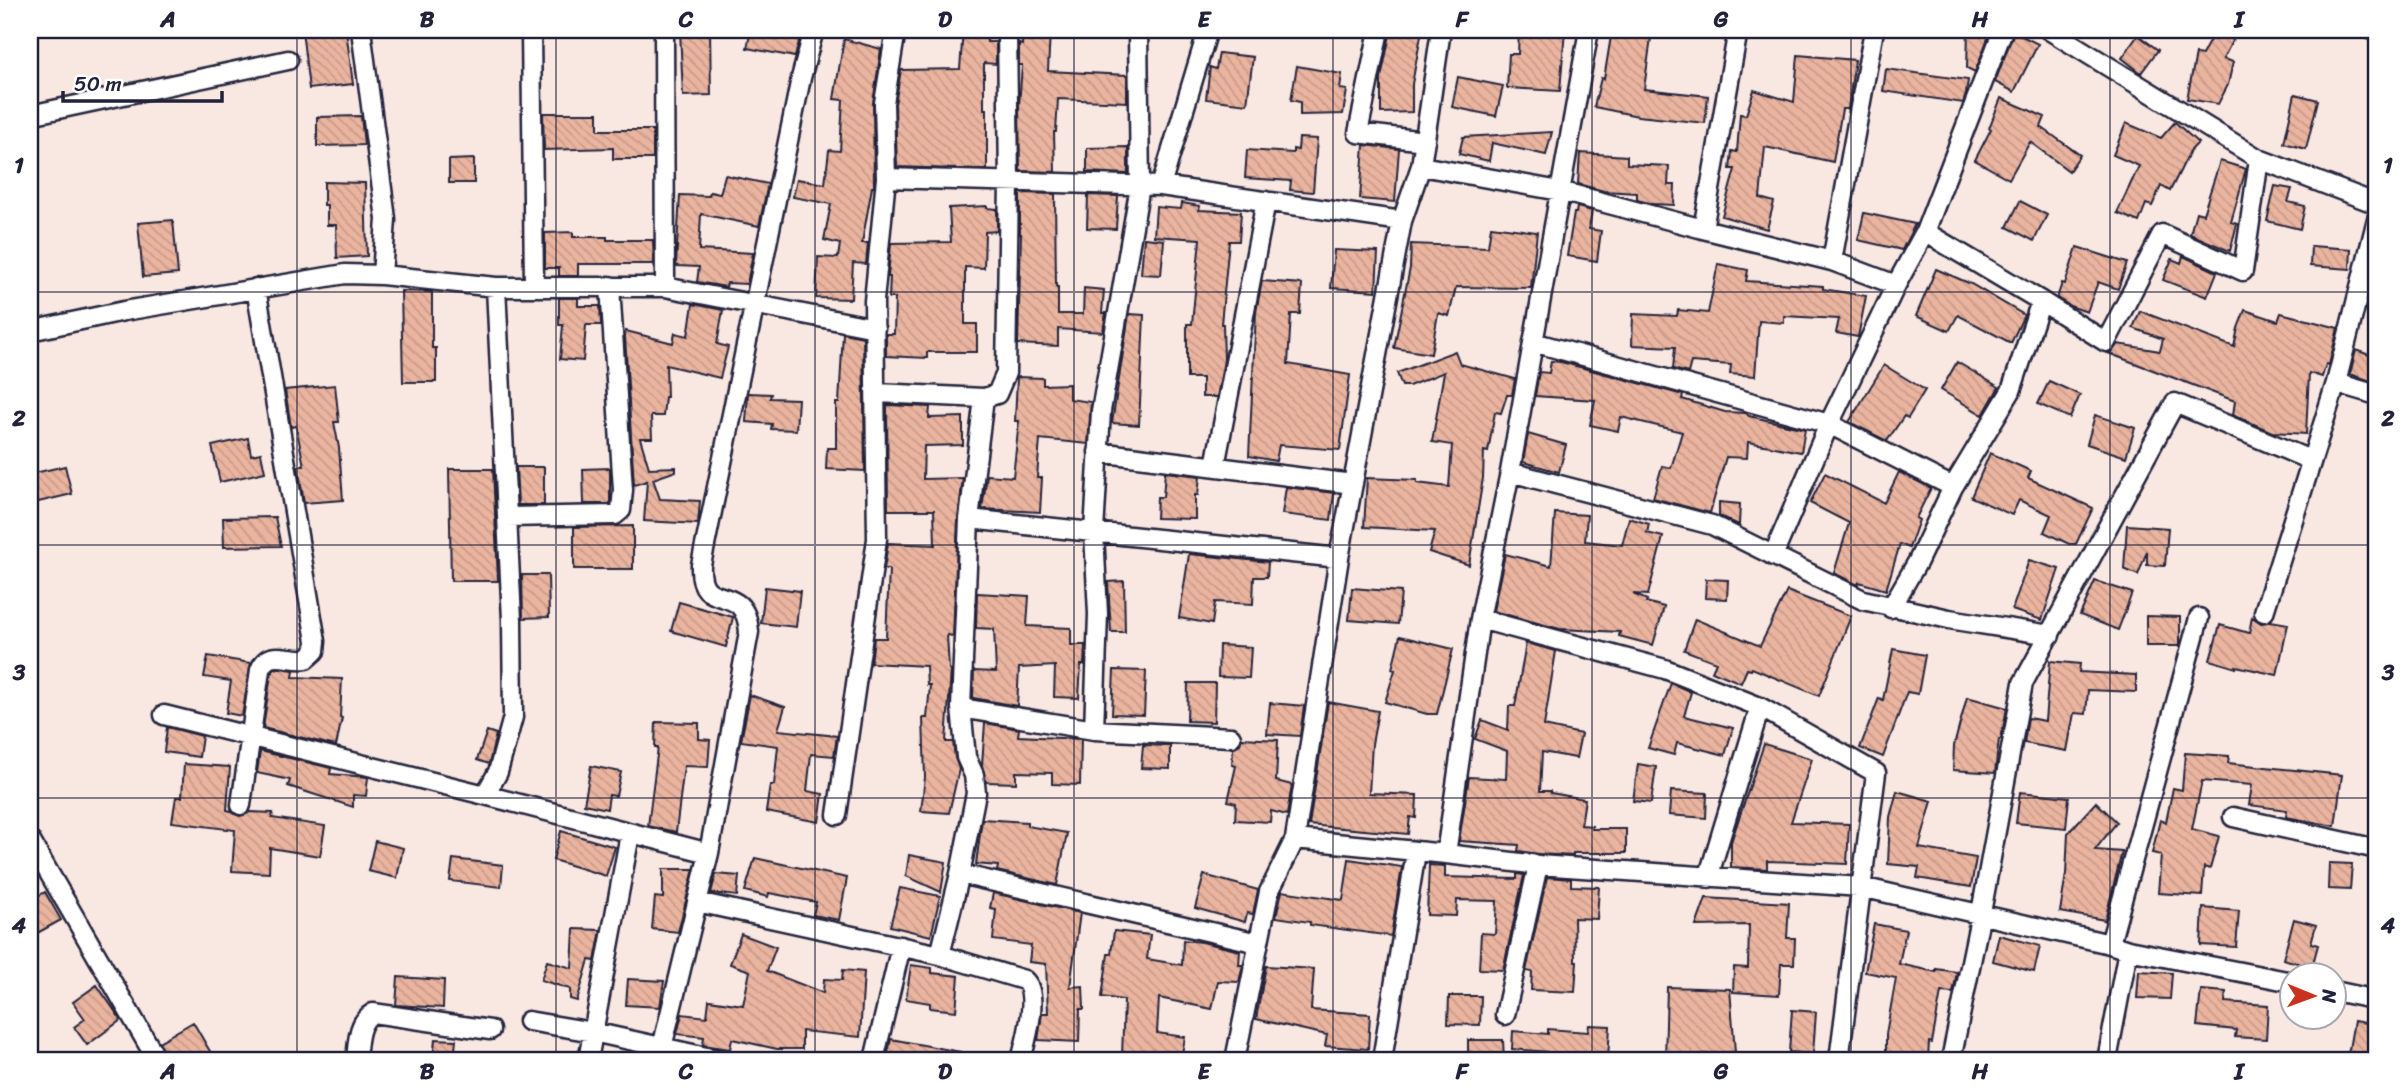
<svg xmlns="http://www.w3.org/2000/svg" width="2407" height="1090" viewBox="0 0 2407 1090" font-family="Sriracha,sans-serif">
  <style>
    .building { fill: url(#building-back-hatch); stroke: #22223b; stroke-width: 2 }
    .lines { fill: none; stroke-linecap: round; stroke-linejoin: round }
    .street-casing { stroke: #22223b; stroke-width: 23 }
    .street { stroke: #fff; stroke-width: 18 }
    .grid { fill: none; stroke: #22223b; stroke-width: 2; stroke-opacity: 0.55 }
    .neatline { fill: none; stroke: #22223b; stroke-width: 2.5 }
    .grid-label { font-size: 23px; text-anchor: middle; font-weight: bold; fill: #22223b }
  </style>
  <defs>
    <pattern id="building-back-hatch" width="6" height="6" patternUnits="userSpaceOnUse" patternTransform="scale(1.75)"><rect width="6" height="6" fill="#eab49f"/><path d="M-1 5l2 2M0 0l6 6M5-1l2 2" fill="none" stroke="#c89a8a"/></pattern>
  </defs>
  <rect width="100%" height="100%" fill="#f9e8e2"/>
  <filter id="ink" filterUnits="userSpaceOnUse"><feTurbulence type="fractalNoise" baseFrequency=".0143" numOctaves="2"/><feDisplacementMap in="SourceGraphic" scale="14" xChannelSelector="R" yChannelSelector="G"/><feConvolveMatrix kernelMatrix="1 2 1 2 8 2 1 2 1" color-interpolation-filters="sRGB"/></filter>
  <g filter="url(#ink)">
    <path class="building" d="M302 30H346L353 84 309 89Z
      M680 30H710L711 95 683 96Z
      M751 30H802L795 57 747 48Z
      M963 30H988L987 42H996V64L984 63V109H987V170L897 167 895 104 901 70 960 69Z
      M1023 30 1050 31 1048 71 1127 75V102L1058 99 1056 132H1054L1055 172 1020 171 1019 106 1022 65H1019V44L1022 45Z
      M1391 30H1422L1412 84V112L1381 113V78Z
      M1519 30H1565L1560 91 1507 88 1509 54H1518Z
      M1612 30H1652L1644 89 1708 96 1705 123 1638 116 1594 107 1601 78 1604 79Z
      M1968 30H1991L1975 72 1967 68Z
      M2215 30H2238L2223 59 2233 62 2228 85 2218 104 2187 99 2196 54 2202 55Z
      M2014 32 2038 44 2014 92 1995 82Z
      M2138 35 2158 50 2141 73 2122 58Z
      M844 39 881 49 873 103 874 187H872L862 243H868L866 264 853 263 851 299 816 298 818 257 838 258 840 244 824 240 831 204 793 197 797 179 825 184 829 150 840 151 843 100 834 99Z
      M1219 53 1253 57 1247 104 1206 99 1210 67 1216 69Z
      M1798 55 1855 60 1848 109H1842L1833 162 1765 147 1760 198 1774 202 1767 229 1722 216 1735 169H1730L1732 151 1737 152 1740 114 1746 115 1754 90 1794 102Z
      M1297 66 1342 74 1340 89 1347 90 1343 114 1300 115V102L1291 100Z
      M1886 69 1968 80 1966 94 1963 103 1883 91Z
      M1458 77 1503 86 1496 116 1452 107Z
      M2295 94 2318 100 2306 149 2284 143Z
      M2001 98 2045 117 2041 127 2080 155 2069 171 2030 142 2009 179 1975 160 1991 129 1989 128Z
      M543 113H598V130H653V159H613V148L544 150Z
      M361 116 364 145 317 146V117Z
      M2175 122 2198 143 2190 151 2170 191 2161 186 2152 206 2146 204 2139 222 2117 213 2139 166 2113 155 2126 123 2161 138Z
      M1552 132 1546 155 1492 143 1489 161 1459 154 1463 137Z
      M1299 138 1317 139 1313 192 1290 190 1291 181 1245 178 1247 150 1293 153V149L1298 150Z
      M1364 145 1399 149 1395 202 1360 199Z
      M1128 147V174L1087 172V148Z
      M1580 153 1627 156V164L1669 166 1668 185H1675L1674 205 1653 204 1637 200V193L1604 191 1578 184Z
      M474 159V183H449V160Z
      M2220 161 2246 169 2231 222 2237 224 2230 251 2190 234 2196 212 2203 214Z
      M725 175 768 184 759 226 701 214 699 250 753 253 747 284 727 283 726 287 697 282 699 267 677 266 676 264 680 195 709 196 710 192 720 194Z
      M324 182 365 183 367 256 337 258 336 225H327V205H324Z
      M2275 186 2292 189 2288 202 2305 206 2300 229 2267 221Z
      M1020 193 1055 194 1056 287H1058V314H1083L1084 288 1104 290 1102 313H1106L1103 332 1058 329V346L1018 344 1021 234H1020Z
      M1088 195 1118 196 1116 229 1087 228Z
      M2020 201 2047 215 2034 241 2007 227Z
      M1182 203 1200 206 1199 210 1241 212 1239 241H1229L1221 324H1223L1224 360 1217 397H1202V378H1187V324H1192L1200 239 1154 236 1156 207 1181 209Z
      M987 206V208L997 209V231L985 232 984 268 965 267V324H977V352H927V358L886 356V334H894L895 298H889L890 277H888L891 243 951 242 949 208Z
      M1577 207 1592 211 1589 229 1601 231 1597 261 1567 256 1574 213H1576Z
      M1864 213 1915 224 1902 250 1858 240Z
      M173 220 178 274 143 277 138 223Z
      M1491 226 1537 232 1531 288 1456 287 1449 316 1438 313 1431 354 1394 348 1410 268 1411 244 1488 247Z
      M573 232V237H607V240H653L654 264H578V276H559V268H545V233Z
      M1144 238 1164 240 1161 275 1141 274Z
      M2311 246 2351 249 2350 269 2310 266Z
      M2077 247 2127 263 2118 289 2098 282 2087 312 2070 306 2057 298 2062 283 2065 284Z
      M1334 250 1378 252 1376 291 1331 288Z
      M2183 256 2217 272 2207 297 2163 280 2172 259 2181 263Z
      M1718 264 1748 270 1746 281 1823 286V289L1866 296 1858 337 1836 333 1839 319 1784 316V323L1759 321 1755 376 1730 374 1731 365 1691 362 1688 373 1673 369 1675 347 1632 345 1633 314 1677 316 1678 310 1708 313Z
      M1936 269 1971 284 2024 315 2011 343 1958 315 1949 331 1916 316Z
      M1262 281 1302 284 1300 314H1291L1288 364 1350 375 1340 450 1279 445 1276 461 1249 456 1256 312Z
      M401 291 432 292V348H436V382H403Z
      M559 298H578V306H600L601 325H586L583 361 560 359 563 325H559Z
      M693 304 723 310 717 344 728 347 720 378 666 365 667 397H665L663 416H651L652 438H640L649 468 676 467V471L653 479 660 499 700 501 698 524 644 521 647 481 634 485 625 336 626 331 673 343 675 333 688 336Z
      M2245 310 2278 321 2281 313 2338 328 2329 365 2326 364 2322 377 2309 373 2306 434 2272 432 2233 415 2235 401 2108 353 2112 351 2118 344 2160 351 2163 339 2133 328 2140 311 2234 347 2238 328Z
      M1129 314 1144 315 1139 425 1112 423Z
      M843 333 863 337 865 471 826 469 827 448H836V403H839Z
      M2356 350 2377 358V383L2350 374Z
      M1455 351 1460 364 1515 379 1512 395H1507L1501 413 1495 412 1488 452 1484 451 1483 478 1469 565 1429 552 1435 531 1364 527 1367 478 1417 480V483L1449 487 1452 445 1432 442 1444 372 1409 386H1402L1397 373Z
      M1551 361 1561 362 1683 395 1682 399 1725 412 1746 413 1749 416 1805 429 1801 452 1748 442 1747 458 1726 457 1710 513 1653 498 1662 466 1671 468 1682 432 1621 417 1618 431 1590 425 1595 400 1535 396 1539 372 1549 373Z
      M1957 362 1999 387 1983 415 1941 390Z
      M1884 365 1925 390 1908 418 1904 416 1887 441 1849 422Z
      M1017 377 1043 378V385L1069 384V399L1091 402 1088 444 1040 439 1037 478H1042L1040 512 982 509 987 475 1013 477 1019 421H1015Z
      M2049 381 2080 395 2070 418 2038 404Z
      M335 385 339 422H334L339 448 343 500 304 503 298 466H304L296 426 291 427 285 390Z
      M748 393 771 394 770 398 798 399 796 430 771 429 772 424 746 422Z
      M887 405 930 407 929 418 963 417V445L924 446 923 479 963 478 958 518 953 636 947 635 949 669 951 670 946 742H953L955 758 959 769 949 813 921 811 925 777 923 718H927L930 685H927L926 666 871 663 874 638H886L889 569H884L888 543 935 545 934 510H888Z
      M2095 415 2135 428 2126 457 2087 444Z
      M1528 434 1566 445 1559 472 1523 462Z
      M248 438 251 455 261 453 265 472 220 482 212 446Z
      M1990 453 2031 471 2028 478 2093 508 2076 544H2069L2044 532 2051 515 2019 500 2012 515 1971 497Z
      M65 466 72 494 30 504V474Z
      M516 467H544V505H518Z
      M610 468V504H584L583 469Z
      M449 469H493L498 581H451Z
      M1165 472 1200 476 1198 495H1195V519L1156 518 1157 497H1163Z
      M1899 472 1931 488 1916 518 1919 520 1909 548 1900 544 1886 590 1859 582 1858 585 1834 573 1849 523 1810 503 1825 473 1884 503Z
      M1286 487 1334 493 1331 520 1282 514Z
      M1719 502 1740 504 1739 525 1719 516Z
      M1555 513 1587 515 1585 541 1622 545 1629 518 1649 524 1647 533 1663 537 1648 595 1633 594 1647 600 1646 602 1664 607 1653 645 1619 636 1620 632 1560 629 1493 611 1505 554 1551 566Z
      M275 517 281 546 224 547 223 518Z
      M2127 525 2168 528 2165 566 2147 565V551L2138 575 2124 569Z
      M633 526V569H574V527Z
      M1189 554 1268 562 1267 577H1254L1253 604 1215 602 1212 624 1179 618Z
      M2029 560 2059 569 2042 620 2012 610Z
      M522 575H548L549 617 523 618Z
      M1706 579 1728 580 1727 599 1705 598Z
      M1124 581 1125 632H1111L1108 582Z
      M2095 581 2132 593 2118 630 2080 615Z
      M765 587 800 591 796 627 761 623Z
      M1352 588 1401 592 1398 624 1349 620Z
      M1787 591 1851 616 1819 696 1752 668 1751 670 1747 669 1741 683 1712 671 1716 662 1684 650 1695 619 1760 646Z
      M977 593 1029 596 1027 626 1071 628V645H1085L1084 665H1081L1079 698 1054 697 1055 666 1019 668 1017 706 973 698 974 671 996 672 994 629 976 628Z
      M679 602 733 617 726 647 671 631Z
      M2146 616 2180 617V646H2146Z
      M2252 617 2261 623 2271 621 2288 624 2277 675 2236 666V668L2210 660 2220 625 2249 633Z
      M1400 636 1453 649 1437 714H1427L1385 702 1395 670 1392 669Z
      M1526 643 1556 651 1544 726 1581 734 1576 758 1542 752 1540 791H1550L1551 793 1585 799 1581 825 1592 826V829H1626V853H1573V856L1539 854 1518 851 1519 845 1459 841 1469 777 1506 779 1507 751 1475 739 1482 720 1508 730 1509 706H1515Z
      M1219 645 1251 647 1249 678 1218 677Z
      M1893 649 1925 655 1918 694 1907 692 1883 757 1860 748 1879 698 1883 700Z
      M208 656 251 663 242 716 226 713 231 681 204 677Z
      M2050 661 2080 664 2079 672 2136 675V692L2088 690 2086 714 2074 713 2067 751 2024 743 2028 718 2045 721Z
      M279 668 294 670 293 677 342 679 340 717 342 718 336 746 263 728 271 674 274 669Z
      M1114 670 1146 671 1144 715 1112 714Z
      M1188 683H1215L1214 722 1187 721Z
      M1671 683 1691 692 1684 716 1733 728 1725 755 1677 743 1674 755 1648 748Z
      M750 695 785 707 778 730 837 736 834 756 811 754 807 791 823 794 819 822 766 812 770 785H774L778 746 741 741Z
      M1967 697 2007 708 2001 739H1999L1995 773 1953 770 1954 746Z
      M1328 702 1378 711 1372 744 1369 793 1417 795 1416 818 1410 817 1408 834 1309 825Z
      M1270 703 1304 706 1300 736 1267 734Z
      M656 722 699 723V739L710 740 708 767 684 766 676 832 648 826 658 747H655Z
      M985 723 1019 729 1018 736 1081 739 1080 785 1052 784V773L1016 772V783L986 782 982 765Z
      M167 727 202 736 199 757 164 752Z
      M487 731 496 734 489 764 477 760Z
      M1242 738 1278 740 1276 781 1292 785 1287 815 1271 811 1270 822 1235 820 1236 803 1228 801 1236 766 1232 765 1233 748 1240 744Z
      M1764 744 1812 759 1791 822 1849 824 1847 864 1767 861V869L1731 867V842Z
      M1143 745 1170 746V769L1141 768Z
      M260 751 331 768 330 774 368 777 366 796 353 795V807L288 786 290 780 257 773Z
      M2185 753 2229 756 2228 763 2342 775 2335 826 2286 817 2287 810 2249 805 2252 785 2202 781 2192 829 2219 836 2210 869 2204 867 2202 896 2158 893 2161 855 2152 853 2160 820 2166 822 2173 788 2182 790Z
      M184 764 230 767 227 810 231 811 235 814 240 816 250 812 273 813 272 818 325 826 320 856 270 848 269 873 232 871 235 830 172 822 176 797H182Z
      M1638 764 1656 767 1651 803 1633 801Z
      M591 766 621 772 616 796 609 795 607 809 584 804Z
      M1671 791 1707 793 1706 818 1669 815Z
      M1897 791 1932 801 1919 848 1976 858 1971 887 1917 878 1919 867 1888 864 1890 817Z
      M2020 792 2069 797 2066 828 2016 823Z
      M2096 802 2117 822 2095 850 2122 852 2105 920 2060 912 2066 874 2068 833Z
      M982 819 1027 822V826L1067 833 1057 885 997 871 998 866 976 864Z
      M561 831 615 847 606 876 553 860Z
      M375 841 403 848 397 878 368 871Z
      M909 855 946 862 941 892 906 876Z
      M755 858 847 878 839 920 813 915 816 902 769 893 768 897 745 891Z
      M453 859 503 865 501 887 450 881Z
      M1349 859 1402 867 1391 936 1310 925V922L1276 917 1282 891 1343 900Z
      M2329 863 2352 864 2350 890 2328 889Z
      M1429 865 1445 866V877L1517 879V874L1524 875 1503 970 1479 969 1481 933 1495 934 1497 901 1457 900 1456 916 1427 915Z
      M663 869H694L678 932 652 929 655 897 663 898Z
      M716 874 739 876 737 896 711 893Z
      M1204 875 1258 890 1253 914 1247 913 1245 922 1195 908Z
      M1547 877 1571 879V886L1599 887 1597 919 1574 918 1575 961H1577L1575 992 1531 990 1532 972 1526 971Z
      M900 888 940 896 931 936 890 926Z
      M45 892 61 920 30 937V900Z
      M993 893 1080 913 1070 987 1083 986 1084 1009H1080L1079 1042 1038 1040 1042 1013H1048L1046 964 1029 962 1031 945 993 940 996 909 990 908Z
      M1706 898 1789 903 1787 938H1795L1794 964H1781L1779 995 1733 992 1734 967 1748 968 1749 925 1696 926Z
      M2203 908 2239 911 2236 947 2201 945Z
      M2294 919 2316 925 2311 943 2318 945 2312 967 2283 959Z
      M1874 924 1906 930 1899 964 1936 972V969L1957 972 1953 993 1941 992 1932 1043 1929 1042 1928 1060H1886V1034L1896 978 1865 972Z
      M574 929 601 930 595 961 589 960 577 1001 570 999V989L541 980 547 961 572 968Z
      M1114 931 1150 935 1147 959 1182 965 1183 940 1202 942 1240 951 1239 965H1243L1239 982 1218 981 1212 1009 1159 998 1157 1033 1185 1037 1181 1060H1134L1135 1058 1122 1057 1124 1000 1102 997 1108 954H1111Z
      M741 934 776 947 767 971 823 993 824 979 842 980 843 970 864 972 860 1037 802 1031V1049H777L732 1039 730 1049 703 1045 704 1037 677 1034 682 1014 707 1017 709 1000 743 1005 750 971 730 964Z
      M1999 935 2040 946 2034 972 1993 961Z
      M911 965 932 968V973L959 976 956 1011 930 1008V1003L906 999Z
      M1266 966 1314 969 1311 1010 1370 1014 1368 1049 1325 1046 1327 1035 1256 1019Z
      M2139 971 2172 973 2170 999 2137 998Z
      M398 977 444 980 443 1008 396 1005Z
      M628 979 664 981 660 1007 626 1005Z
      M97 985 121 1020 87 1045 74 1027 85 1019 73 1002Z
      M1667 987 1730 989 1735 1052 1695 1055V1060H1665Z
      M2201 990 2226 992 2225 1002 2268 1005 2266 1039 2235 1037 2236 1030 2197 1026Z
      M1449 996H1481L1480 1025 1448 1024Z
      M1792 1010 1816 1012 1813 1054 1789 1052Z
      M2354 1021 2377 1025V1060H2347Z
      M193 1022 215 1060H168L159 1042Z
      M1589 1025 1610 1026 1608 1060H1546L1547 1052 1512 1049 1513 1031 1548 1034V1029L1588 1032Z
      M435 1039 456 1040 454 1060H433Z
      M891 1039 961 1052 960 1060H907L887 1057Z
      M1468 1040H1503L1504 1060H1468Z"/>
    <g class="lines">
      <g class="street-casing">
        <path id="street" d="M361 30 386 219 382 275
          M531 30 534 285
          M664 30 665 287
          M1379 30 1358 133 1425 141
          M2374 30 2377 31
          M30 115 288 60
          M2259 159 2377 204
          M1421 166 1560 191 1703 229 1738 30
          M886 178 1161 186 1402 221
          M1161 186 1208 30
          M1925 232 2041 301 2106 342 2162 234 2243 271 2259 159 2049 30
          M1832 261 1874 30
          M1896 285 1925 232 2003 30
          M30 331 124 311 345 274 382 275 496 287H665L875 328
          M1533 342 1829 424 1896 285 1832 261 1703 229
          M2336 383 2377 395
          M877 393 984 398 969 519 961 708 966 757 974 775 976 793 960 874 940 955
          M984 398 997 394 1006 373 1009 182 1007 30
          M1098 452 1353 484
          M1215 466 1266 201
          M1510 472 1712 525 1863 600 1949 619 2050 635
          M507 517 615 515 621 510 623 490 610 286
          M969 519 1339 558
          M1773 556 1829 424 1953 487
          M1891 608 1918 561 1953 487 2011 391 2041 301
          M2264 612 2336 383 2377 219
          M1480 619 1665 669 1760 707 1876 773 1839 1060
          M961 708 1094 730 1231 737
          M164 715 485 795 709 853
          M1094 730 1098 614 1094 532 1101 411 1140 186 1138 30
          M485 795 498 772 513 717 512 620 496 287
          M241 805 260 670C268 648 287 661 306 659L315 651 316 641 256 288
          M837 815 877 539 874 301 886 178 884 103 896 30
          M2233 817 2377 849
          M1295 839 1446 854 1480 619 1510 472 1589 30
          M30 840 157 1060
          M1446 854 1538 865 1861 887 2110 944 2128 950 2292 982
          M960 874 1258 943
          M1708 878 1760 707
          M697 902 940 955 1024 980C1040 994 1026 1041 1021 1060
          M2110 944 2199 618
          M2334 991 2377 1000
          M1505 1015 1538 865
          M528 1021 593 1032 720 1060
          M356 1060C358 1044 357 1022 373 1013L490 1030
          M588 1060 630 834
          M659 1060 709 853 749 632C745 577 699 617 701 565L801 78 814 30
          M874 1060 901 946
          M1235 1060 1269 892 1295 839 1339 558 1402 221 1421 166 1441 30
          M1382 1060 1416 852
          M1951 1060 1981 913 2023 683 2175 403 2310 460
          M2107 1060 2128 950"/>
      </g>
      <use href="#street" class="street"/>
    </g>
  </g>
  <path class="grid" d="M297 30V1060M556 30V1060M815 30V1060M1074 30V1060M1333 30V1060M1592 30V1060M1851 30V1060M2110 30V1060M30 292H2377M30 545H2377M30 798H2377"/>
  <rect width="2407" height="1090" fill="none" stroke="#fff" stroke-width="77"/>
  <g transform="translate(2313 996) rotate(91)"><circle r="33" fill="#ffffff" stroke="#a7a7b1" stroke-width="2"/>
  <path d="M0-5L12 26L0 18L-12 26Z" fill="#c8321e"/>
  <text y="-10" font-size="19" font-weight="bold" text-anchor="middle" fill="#22223b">N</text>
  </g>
  <path d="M63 91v10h159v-10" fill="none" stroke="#22223b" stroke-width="3.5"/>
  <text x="74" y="91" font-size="21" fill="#22223b" stroke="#ffffff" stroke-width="5" paint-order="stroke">50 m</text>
  <rect x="38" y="38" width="2330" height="1014" class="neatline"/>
  <g class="grid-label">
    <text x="168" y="27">A</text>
    <text x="427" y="27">B</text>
    <text x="686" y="27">C</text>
    <text x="945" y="27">D</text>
    <text x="1204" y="27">E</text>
    <text x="1462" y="27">F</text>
    <text x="1721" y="27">G</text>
    <text x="1980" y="27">H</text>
    <text x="2239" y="27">I</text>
    <text x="19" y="173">1</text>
    <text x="2388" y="173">1</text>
    <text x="19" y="426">2</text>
    <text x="2388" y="426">2</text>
    <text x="19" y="680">3</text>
    <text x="2388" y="680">3</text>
    <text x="19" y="933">4</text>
    <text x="2388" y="933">4</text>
    <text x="168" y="1079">A</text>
    <text x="427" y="1079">B</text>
    <text x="686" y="1079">C</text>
    <text x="945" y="1079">D</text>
    <text x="1204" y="1079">E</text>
    <text x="1462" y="1079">F</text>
    <text x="1721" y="1079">G</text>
    <text x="1980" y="1079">H</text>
    <text x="2239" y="1079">I</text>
  </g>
</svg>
